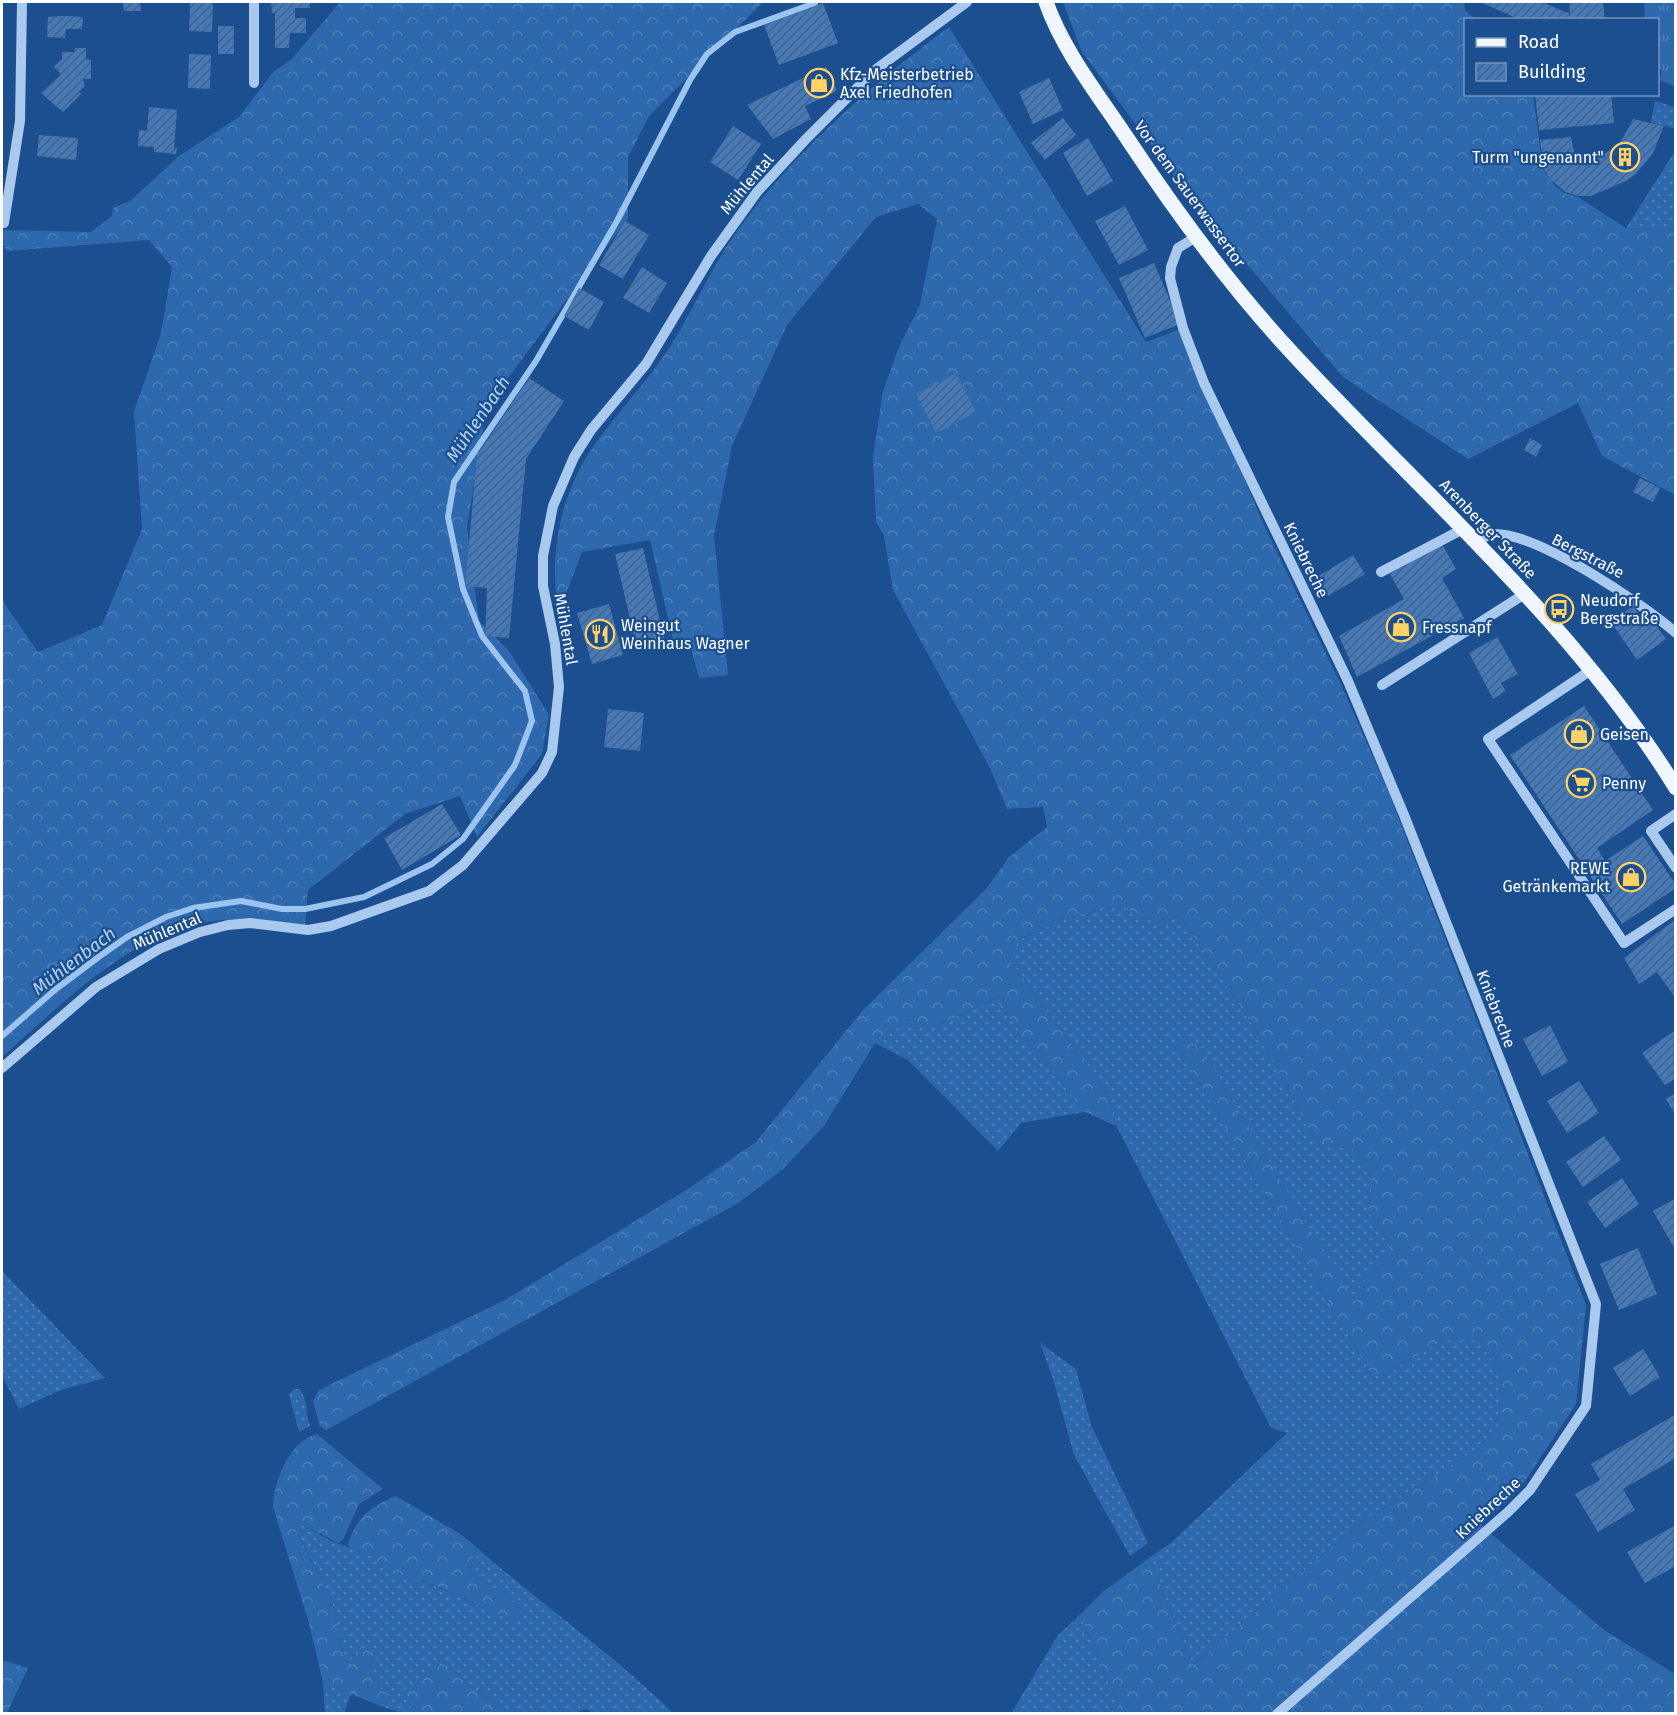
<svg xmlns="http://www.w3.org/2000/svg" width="1677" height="1715" viewBox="0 0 1677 1715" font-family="'Fira Sans',sans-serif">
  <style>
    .grass { fill: url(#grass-dots) }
    .forest { fill: url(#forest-crowns) }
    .park { fill: url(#park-tufts) }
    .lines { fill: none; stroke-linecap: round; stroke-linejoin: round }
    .stream { stroke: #9cc4f0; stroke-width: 6 }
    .building { fill: url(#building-hatch) }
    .minor { stroke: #a9c9ee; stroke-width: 10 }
    .major { stroke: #f0f6ff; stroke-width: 15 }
    .labels { text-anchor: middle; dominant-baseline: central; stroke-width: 4.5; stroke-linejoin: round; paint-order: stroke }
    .poi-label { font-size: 16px; fill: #fff; stroke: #1b4f8f; text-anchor: start }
    .street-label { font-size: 16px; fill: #fff; stroke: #1b4f8f }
    .water-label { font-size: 18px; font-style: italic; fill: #b5d3f5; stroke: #1b4f8f }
  </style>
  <defs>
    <pattern id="grass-dots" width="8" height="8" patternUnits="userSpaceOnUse" patternTransform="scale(1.5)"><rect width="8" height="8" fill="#2e69ad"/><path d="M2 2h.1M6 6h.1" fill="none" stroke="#4d80b9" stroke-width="1.8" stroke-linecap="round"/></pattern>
    <pattern id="forest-crowns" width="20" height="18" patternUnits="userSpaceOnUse" patternTransform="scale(1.5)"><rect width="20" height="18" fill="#2e69ad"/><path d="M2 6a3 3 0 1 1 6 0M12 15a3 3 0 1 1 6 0" fill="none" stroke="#4d80b9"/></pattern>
    <pattern id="park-tufts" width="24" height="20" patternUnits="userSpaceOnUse" patternTransform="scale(1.5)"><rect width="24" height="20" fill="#2e69ad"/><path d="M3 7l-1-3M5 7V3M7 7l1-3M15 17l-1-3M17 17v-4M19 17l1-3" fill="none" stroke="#4d80b9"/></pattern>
    <pattern id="building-hatch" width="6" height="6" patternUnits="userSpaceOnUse" patternTransform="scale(1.5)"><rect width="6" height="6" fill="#4478b7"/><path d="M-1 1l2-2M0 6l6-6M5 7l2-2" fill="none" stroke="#486282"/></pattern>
  </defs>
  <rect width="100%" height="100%" fill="#1b4f8f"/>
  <path class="grass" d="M1655 101 1675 107V129L1651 122Z
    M1675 151V224L1662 229 1626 228Z
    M1122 906 1156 923 1180 916 1252 1024 1315 1140 1353 1149 1373 1181 1368 1210 1390 1246 1352 1299 1201 1048 1176 1043 1370 1372 1382 1376 1442 1341H1480L1502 1375 1498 1424 1476 1450 1361 1522 1193 1665 1149 1558 1172 1542 1287 1433 1271 1428 1115 1123 1108 1094 1009 959 1019 940 1070 916Z
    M994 999 1085 1112 1021 1123 998 1151 908 1060 875 1043 905 1023 934 1027Z
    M2 1271 105 1378 61 1390 19 1409 2 1376Z
    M1040 1343 1076 1369 1091 1425 1148 1543 1130 1556 1074 1455 1053 1379Z
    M294 1389H300C307 1398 306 1415 310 1426L299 1432 289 1395Z
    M302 1525 329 1540 375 1557C381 1572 403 1578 418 1584L421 1580 513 1621 517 1603 469 1571 477 1548C542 1605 612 1653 673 1713H593L587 1709 574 1713H511L470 1686 446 1662 404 1691 414 1713H401L383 1707 390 1698 364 1671 375 1648 361 1651 355 1660 345 1659 332 1601 296 1529Z
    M1080 1615 1122 1713 1011 1714 1058 1635Z
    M323 1683 351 1694 344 1713H325Z"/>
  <path class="forest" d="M340 2H763L649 116 628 157V218L487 406 467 527 479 621 509 651 549 715 542 754 477 837 460 796 405 814 308 890 305 925C274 921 244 917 214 921 133 930 60 1006 2 1057V600L38 652 102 625 142 529 134 412 161 333 172 267 149 240 7 251 2 243V230L91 232 112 216 113 208 130 201 179 156 239 117 274 71 291 60Z
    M1063 2H1464L1465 10 1475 19 1466 20V94L1533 95 1543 169 1555 186 1564 193 1578 197 1626 228 1662 229 1675 224V495L1602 456 1578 403 1468 459 1343 377 1189 196 1082 52Z
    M949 27 1146 342 1181 329 1263 523 1342 687 1389 793 1586 1305 1576 1404 1519 1490 1481 1525 1604 1630 1675 1674V1713H1122L1080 1615 1104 1591 1149 1558 1193 1665 1361 1522 1476 1450 1498 1424 1502 1375 1480 1341H1442L1382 1376H1373L1370 1372 1176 1043 1186 1040 1201 1048 1352 1298 1390 1246 1368 1210 1373 1181 1353 1149 1315 1140 1252 1024 1180 916 1156 923 1121 906 1070 916 1020 939 1009 959 1108 1094 1116 1126 1085 1112 994 999 934 1027 905 1023 875 1043 824 1126 783 1169 740 1202 326 1430 320 1426 313 1401 319 1390 505 1300 688 1189 756 1142 863 1010 986 889 1009 857 1047 827 1043 807 1007 809 989 766 893 590 884 536 876 522 873 457 883 391 899 347 920 305 937 219 918 204 876 217 787 325 732 446 714 536 728 675 699 678 690 645 674 644 650 540 582 552 559 612C547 553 562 488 598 440 619 411 643 386 663 357 688 321 705 280 729 243 784 161 870 85 949 27Z
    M317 1434 383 1489 359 1504 343 1540 338 1543 302 1525 296 1530 332 1601 345 1658 355 1660 361 1651 375 1648 376 1662 365 1671 390 1698 383 1707 323 1683 309 1623 273 1507C274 1481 289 1441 317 1434Z
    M396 1496 462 1535 477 1548 469 1571 517 1603 521 1610 513 1621 422 1580 418 1584C403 1578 381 1572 375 1557L351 1550 348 1545C355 1518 371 1506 396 1496Z
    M2 1660 28 1668 7 1713H2Z
    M446 1662 470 1686 511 1713H414L403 1691Z"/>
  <path class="park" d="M1644 2H1675V87L1660 80 1662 70 1658 69V20L1645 19Z"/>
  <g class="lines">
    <path class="stream" d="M2 1036 56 989 100 956 127 937 166 917 193 908 241 901 282 909H305L364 897 432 864 463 839 515 765 532 721 525 691 482 636 463 589 448 517 454 482 536 361 617 221 690 80 707 54 735 32 815 3"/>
  </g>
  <path class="building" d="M123 2H140L141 11H124Z
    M190 2H213L212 32 189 31Z
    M271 2H310V8H295V18H306V33H290L289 48H275V13H272Z
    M1480 2H1542L1570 14 1569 2H1603L1605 20H1521Z
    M823 3 838 43 779 65 764 25Z
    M64 16 83 17 82 29H66L65 38 47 37 48 17Z
    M218 26H234V54H218Z
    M75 48H86V59L91 60V79H83L85 86 79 92 81 94 63 112 41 93 61 74 54 67 62 59V52H74Z
    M189 54 211 55 210 89 188 88Z
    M826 67 837 91 805 106 811 119 773 139 747 105Z
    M1049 78 1063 110 1033 124 1019 92Z
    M1535 94H1611L1614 123 1539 130Z
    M149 107 177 110 174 148H177L176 154 154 152V147L138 146 139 130 147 131Z
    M1063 118 1076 135 1045 160 1031 143Z
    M1633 119 1664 126 1653 153 1636 174 1626 181 1591 196H1578L1565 192 1550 179 1544 169 1540 140 1571 137 1576 161 1588 163 1616 147 1623 138Z
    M733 126 761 144 738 180 710 162Z
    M39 135 78 138 76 160 37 156Z
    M1088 138 1113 181 1087 196 1063 153Z
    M1125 206 1148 250 1119 265 1095 221Z
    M625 221 649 235 623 279 599 265Z
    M1154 263 1180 324 1145 338 1119 278Z
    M642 267 667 283 649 313 623 298Z
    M579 288 604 302 589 330 564 316Z
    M956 374 976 412 936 433 916 394Z
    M529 378 564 401 526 459 509 638 485 636 487 588 465 586 477 455Z
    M1530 438 1542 445 1536 457 1524 450Z
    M1640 478 1660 488 1653 502 1633 492Z
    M1442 544 1456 569 1442 578 1464 618 1357 677 1339 636 1404 599 1390 574Z
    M643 548 665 642 637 649 615 554Z
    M1353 555 1365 574 1328 596 1317 577Z
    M609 604 623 655 592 664 577 613Z
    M1633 606 1642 620 1649 615 1666 639 1637 660 1611 622Z
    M1497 637 1518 674 1501 683 1506 691 1493 699 1469 653Z
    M1584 706 1653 810 1597 848 1605 861 1643 836 1676 885V888L1622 924 1510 755Z
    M608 709 644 713 640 751 604 747Z
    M442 804 461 835 402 870 384 838Z
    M1676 919V994L1674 996 1657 972 1639 984 1624 958Z
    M1550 1025 1568 1062 1542 1076 1523 1039Z
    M1676 1030V1078L1665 1085 1642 1053Z
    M1579 1081 1599 1113 1567 1133 1547 1101Z
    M1676 1093V1116L1666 1099Z
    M1604 1136 1621 1160 1583 1187 1566 1162Z
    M1622 1178 1639 1204 1605 1228 1587 1202Z
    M1676 1198V1251L1653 1211Z
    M1638 1248 1657 1294 1619 1310 1600 1264Z
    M1643 1349 1660 1377 1630 1396 1613 1368Z
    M1676 1414V1458L1623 1489 1635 1510 1598 1532 1575 1494 1600 1480 1591 1464Z
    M1676 1525V1566L1645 1583 1627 1552Z"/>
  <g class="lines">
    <path class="minor" d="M254 2V83
      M4 223 20 121 22 2
      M1196 237 1178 248 1171 267 1170 278 1183 328 1204 383 1348 681 1404 815 1596 1304 1586 1406 1530 1490 1508 1512 1277 1714
      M1476 543C1481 539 1486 535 1492 534 1536 531 1643 604 1676 633
      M1381 572 1463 529
      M1591 670 1488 739 1624 943 1676 909
      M1382 685 1526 593
      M1676 814 1651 831 1676 868
      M2 1068 96 987 159 949 200 932 228 925 250 923 308 930 331 926 429 891 463 865 542 773 552 752 559 687 555 644 543 586V556L553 506 574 457 591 430 646 364 711 256 757 192 806 139 875 70 967 2"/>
    <path class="major" d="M1046 2C1063 51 1100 97 1129 141 1176 212 1226 280 1283 343 1416 489 1571 618 1676 788"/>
  </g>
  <defs>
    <g id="shop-ring" transform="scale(1.5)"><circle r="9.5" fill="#1b4f8f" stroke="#ffd166" stroke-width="1.5"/><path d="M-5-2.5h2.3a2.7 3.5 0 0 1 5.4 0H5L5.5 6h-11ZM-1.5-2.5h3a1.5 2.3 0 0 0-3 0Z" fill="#ffd166"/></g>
    <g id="building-ring" transform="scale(1.5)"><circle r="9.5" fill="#1b4f8f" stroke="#ffd166" stroke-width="1.5"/><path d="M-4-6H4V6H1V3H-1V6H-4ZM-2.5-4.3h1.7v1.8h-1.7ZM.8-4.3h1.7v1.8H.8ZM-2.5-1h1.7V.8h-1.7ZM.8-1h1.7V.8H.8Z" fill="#ffd166"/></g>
    <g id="bus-ring" transform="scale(1.5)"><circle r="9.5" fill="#1b4f8f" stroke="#ffd166" stroke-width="1.5"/><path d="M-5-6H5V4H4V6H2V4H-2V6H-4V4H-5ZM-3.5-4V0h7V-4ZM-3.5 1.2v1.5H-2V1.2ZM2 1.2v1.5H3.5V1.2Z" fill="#ffd166"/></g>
    <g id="restaurant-ring" transform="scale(1.5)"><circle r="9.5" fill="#1b4f8f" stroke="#ffd166" stroke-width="1.5"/><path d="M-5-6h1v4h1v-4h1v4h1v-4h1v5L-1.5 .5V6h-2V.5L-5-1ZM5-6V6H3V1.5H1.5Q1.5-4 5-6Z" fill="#ffd166"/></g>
    <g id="supermarket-ring" transform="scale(1.5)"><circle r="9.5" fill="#1b4f8f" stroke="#ffd166" stroke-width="1.5"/><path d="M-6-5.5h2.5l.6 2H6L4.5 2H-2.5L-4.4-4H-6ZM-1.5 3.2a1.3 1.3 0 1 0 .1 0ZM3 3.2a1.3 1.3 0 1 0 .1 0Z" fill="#ffd166"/></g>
  </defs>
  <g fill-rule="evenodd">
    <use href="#shop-ring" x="819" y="83"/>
    <use href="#building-ring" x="1625" y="157"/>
    <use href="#bus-ring" x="1559" y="609"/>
    <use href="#shop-ring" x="1401" y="627"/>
    <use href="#restaurant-ring" x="600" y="634"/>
    <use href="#shop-ring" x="1579" y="734"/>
    <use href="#supermarket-ring" x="1581" y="783"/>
    <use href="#shop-ring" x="1631" y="877"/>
  </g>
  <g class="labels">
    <g class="poi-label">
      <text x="840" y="74">Kfz-Meisterbetrieb<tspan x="840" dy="18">Axel Friedhofen</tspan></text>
      <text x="1604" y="157" text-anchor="end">Turm "ungenannt"</text>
      <text x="1580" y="600">Neudorf<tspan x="1580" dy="18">Bergstraße</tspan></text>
      <text x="621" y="625">Weingut<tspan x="621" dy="18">Weinhaus Wagner</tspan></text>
      <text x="1422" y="627">Fressnapf</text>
      <text x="1600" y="734">Geisen</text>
      <text x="1602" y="783">Penny</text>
      <text x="1610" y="868" text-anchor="end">REWE<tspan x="1610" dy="18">Getränkemarkt</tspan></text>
    </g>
    <g class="street-label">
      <text transform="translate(747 184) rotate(-50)">Mühlental</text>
      <text transform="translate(1190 194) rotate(54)">Vor dem Sauerwassertor</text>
      <text transform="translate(1488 529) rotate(46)">Arenberger Straße</text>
      <text transform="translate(1588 556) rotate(27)">Bergstraße</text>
      <text transform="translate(1306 560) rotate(64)">Kniebreche</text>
      <text transform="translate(566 629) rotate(80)">Mühlental</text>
      <text transform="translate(167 931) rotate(-23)">Mühlental</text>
      <text transform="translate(1496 1009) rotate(69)">Kniebreche</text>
      <text transform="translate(1488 1508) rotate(-43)">Kniebreche</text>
    </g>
    <g class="water-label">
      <text transform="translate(478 419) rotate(-56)">Mühlenbach</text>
      <text transform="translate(74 961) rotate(-37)">Mühlenbach</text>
    </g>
  </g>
  <rect width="1677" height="1715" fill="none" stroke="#ffffff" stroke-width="6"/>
  <rect x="1464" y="18" width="195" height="78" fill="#1b4f8f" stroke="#7695bc" stroke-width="1.5"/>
  <rect x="1476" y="38" width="30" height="9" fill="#f0f6ff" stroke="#7695bc" stroke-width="1.5"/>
  <text x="1518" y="48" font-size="18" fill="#ffffff">Road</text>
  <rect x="1476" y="63" width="30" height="18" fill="url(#building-hatch)" stroke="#7695bc" stroke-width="1.5"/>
  <text x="1518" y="78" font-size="18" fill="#ffffff">Building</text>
</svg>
